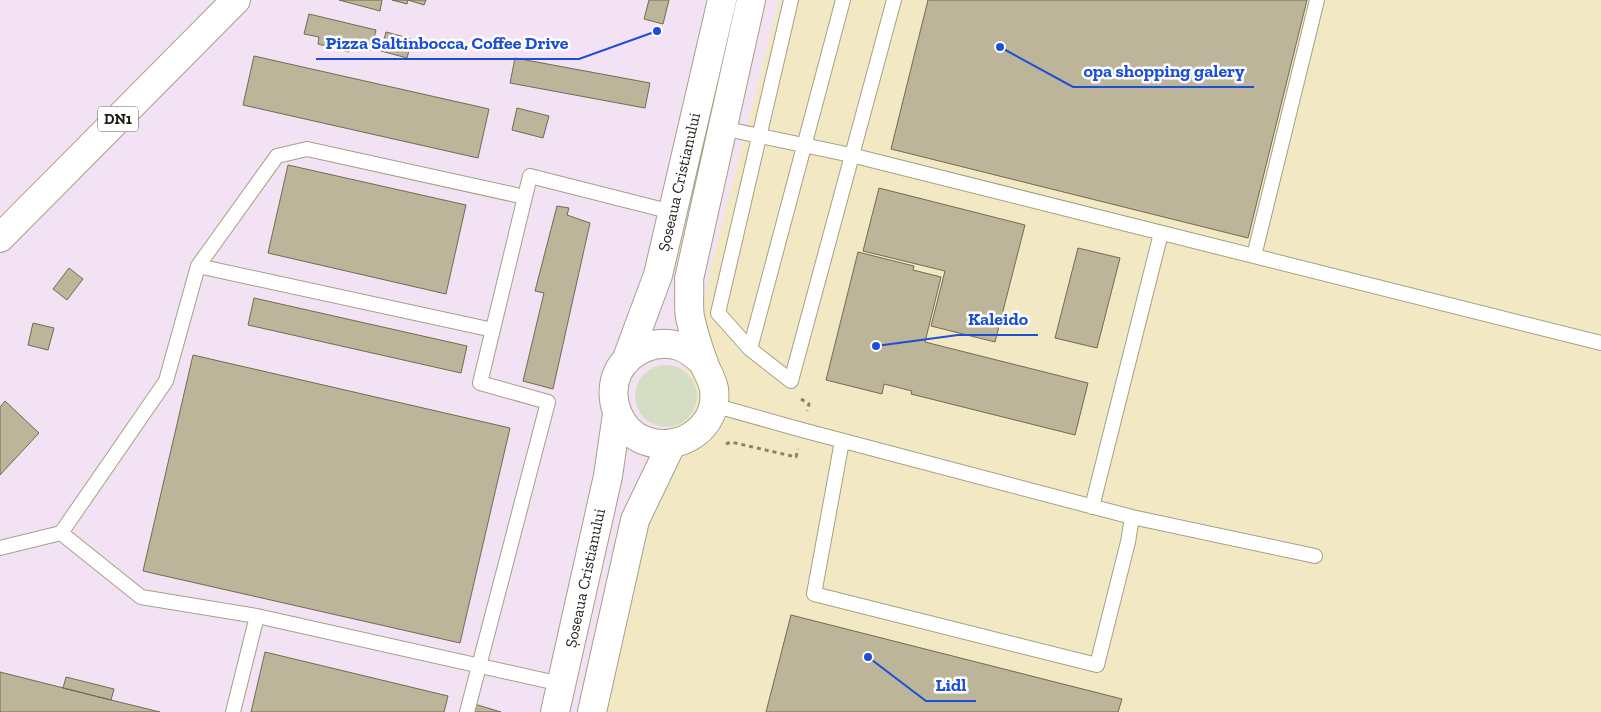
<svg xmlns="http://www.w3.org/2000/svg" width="1601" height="712" viewBox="0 0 1601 712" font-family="'Zilla Slab',serif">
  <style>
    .commercial { fill: #f3e2f4 }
    .built { fill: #f3e8c4 }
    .green { fill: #d5dec4 }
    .building { fill: #bdb599; stroke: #726a51 }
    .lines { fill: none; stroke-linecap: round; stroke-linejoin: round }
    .service-casing { stroke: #a7a085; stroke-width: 16 }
    .tertiary-casing { stroke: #a7a085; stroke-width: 30 }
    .primary-casing { stroke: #a7a085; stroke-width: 30 }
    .path { stroke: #898370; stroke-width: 3; stroke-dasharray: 4 4; stroke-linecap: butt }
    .service { stroke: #fff; stroke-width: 14 }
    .tertiary { stroke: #fff; stroke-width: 28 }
    .primary { stroke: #fff; stroke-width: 28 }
    .labels { text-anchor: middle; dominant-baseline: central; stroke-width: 5; stroke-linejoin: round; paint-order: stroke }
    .shield { fill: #fff; stroke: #626059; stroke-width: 1 }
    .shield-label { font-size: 15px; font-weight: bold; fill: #1f1c12 }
    .street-label { font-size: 16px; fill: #1f1c12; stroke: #fff }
    .leader { fill: none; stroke: #1d4ed8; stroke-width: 2 }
    .callout-dot { fill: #1d4ed8; stroke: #fff; stroke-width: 2 }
    .callout-label { font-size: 18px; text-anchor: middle; font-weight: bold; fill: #1d4ed8; stroke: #fff; stroke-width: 5; stroke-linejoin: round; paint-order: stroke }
  </style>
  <rect width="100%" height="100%" fill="#fbf3d6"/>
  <path class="commercial" d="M0 0H779L677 401 607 712H0Z"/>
  <path class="built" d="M779 0H1601V712H607L677 401Z"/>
  <path class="green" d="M635 396a31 31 0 1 1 62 0a31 31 0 1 1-62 0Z"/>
  <path class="building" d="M339 0H382L380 11Z
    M392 0H426L424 5 408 0 407 4Z
    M649 0H669L663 24 644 19Z
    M928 0H1307L1248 238 891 149Z
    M309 14 376 30 371 50 351 45 349 52 318 44 319 37 304 34Z
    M386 32 412 39 407 58 381 51Z
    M254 56 489 109 478 158 243 105Z
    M515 58 650 83 645 108 510 83Z
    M517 108 549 116 543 138 512 130Z
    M288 165 466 205 446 294 268 253Z
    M879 188 1025 225 995 342 931 326 945 271 863 251Z
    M557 206 569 208 567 215 590 223 553 389 523 381 544 293 535 291Z
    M1078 248 1120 258 1097 348 1055 338Z
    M858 252 914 266 913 270 941 277 925 342 1088 383 1075 435 911 394 912 391 884 384 882 394 826 380Z
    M69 268 83 279 67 300 53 289Z
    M254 298 467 346 461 373 248 325Z
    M33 323 54 328 48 350 28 345Z
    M193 355 510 428 460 643 143 571Z
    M5 401 39 433 0 475V407Z
    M791 615 1122 699 1118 712H766Z
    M265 652 448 696 444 712H251Z
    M0 672 111 700 160 712H0Z
    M66 677 114 689 111 700 63 688Z
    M471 703 501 712H469Z"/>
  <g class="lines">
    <g class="service-casing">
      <path id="service" d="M843 0 750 349 791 381 894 0
        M722 128 851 155 1601 343
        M1254 256 1317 0
        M198 266 493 330
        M750 349 718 313 791 0
        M713 405 802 430 1132 517 1315 556
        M842 441 814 594 1097 665 1128 542 1132 517
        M1092 507 1161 233
        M61 533 141 597 257 616 561 684
        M0 548 61 533 166 381 198 266 277 156 307 149 525 197
        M233 712 257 616
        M467 712 548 402 480 383 530 176 672 212"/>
    </g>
    <g class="tertiary-casing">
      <path id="tertiary" d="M626 361 658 275 722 0
        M704 363C696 356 689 349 679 346 656 339 629 350 618 372 606 398 619 432 646 441 680 453 719 427 714 389 712 378 706 371 703 361 698 347 693 331 690 317 688 305 690 291 689 279L751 0
        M555 712 608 476 617 414
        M592 712 635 520 671 445"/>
    </g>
    <g class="primary-casing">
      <path id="primary" d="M0 238 236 0"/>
    </g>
    <path class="path" d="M801 399 809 404 807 411
      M726 444 731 442 796 457 798 449"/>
    <use href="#service" class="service"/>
    <use href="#tertiary" class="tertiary"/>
    <use href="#primary" class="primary"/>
  </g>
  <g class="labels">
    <rect class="shield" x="98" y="106.5" width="40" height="25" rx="4"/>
    <g class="shield-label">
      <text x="118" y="119">DN1</text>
    </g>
    <g class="street-label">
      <text transform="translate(679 182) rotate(-77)">Șoseaua Cristianului</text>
      <text transform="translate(585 578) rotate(-78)">Șoseaua Cristianului</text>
    </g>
  </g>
  <path class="leader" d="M657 31L579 59H316M1000 47L1073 87H1254M876 346L958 335H1038M868 657L926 701H976"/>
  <g class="callout-dot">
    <circle cx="657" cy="31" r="5"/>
    <circle cx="1000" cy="47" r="5"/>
    <circle cx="876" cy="346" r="5"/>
    <circle cx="868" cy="657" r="5"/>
  </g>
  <g class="callout-label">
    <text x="447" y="49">Pizza Saltinbocca, Coffee Drive</text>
    <text x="1164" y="77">opa shopping galery</text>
    <text x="998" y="325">Kaleido</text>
    <text x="951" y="691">Lidl</text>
  </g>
</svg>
